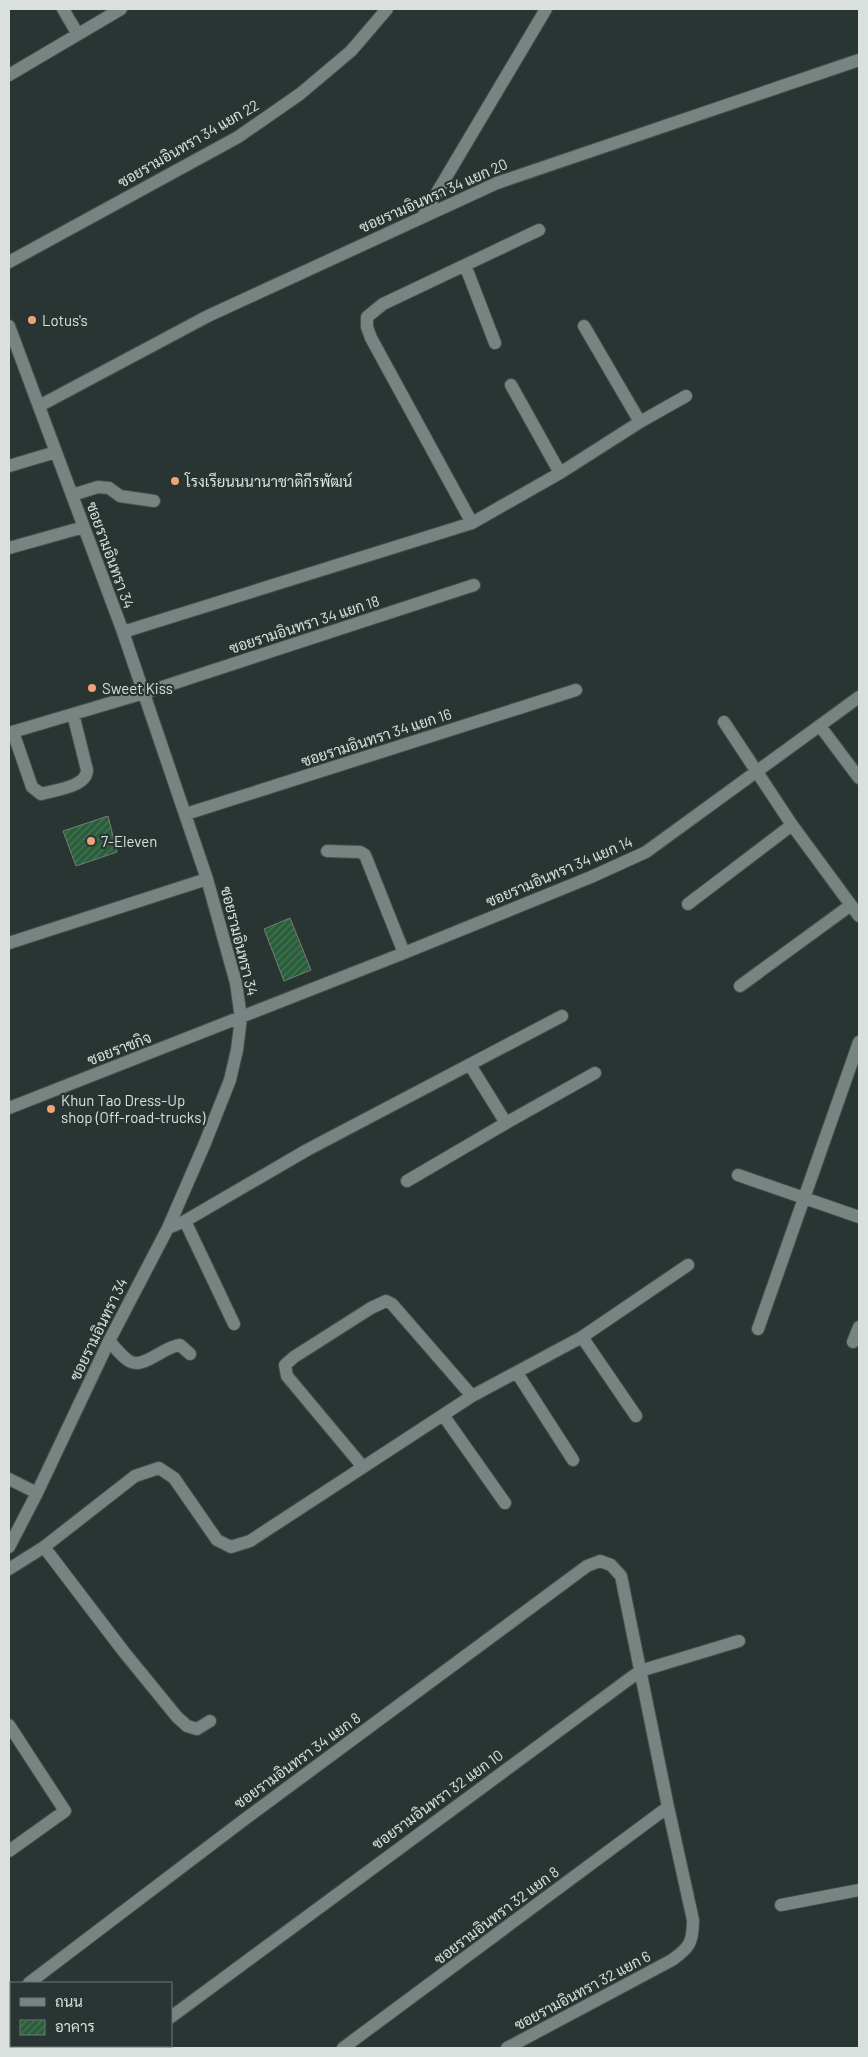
<svg xmlns="http://www.w3.org/2000/svg" width="868" height="2057" viewBox="0 0 868 2057" font-family="Barlow,Sarabun,sans-serif">
  <style>
    .building { fill: url(#building-hatch); stroke: #747d76 }
    .lines { fill: none; stroke-linecap: round; stroke-linejoin: round }
    .minor-casing { stroke: #46504d; stroke-width: 14 }
    .minor { stroke: #778481; stroke-width: 12 }
    .poi-dot { fill: #f0a278; stroke: #293532; stroke-width: 2 }
    .labels { text-anchor: middle; dominant-baseline: central; stroke-width: 4.5; stroke-linejoin: round; paint-order: stroke }
    .street-label { font-size: 15px; fill: #d9e0de; stroke: #293532 }
    .poi-label { font-size: 15px; fill: #d9e0de; stroke: #293532; text-anchor: start }
  </style>
  <defs>
    <pattern id="building-hatch" width="6" height="6" patternUnits="userSpaceOnUse" patternTransform="scale(1.25)"><rect width="6" height="6" fill="#2a5e3a"/><path d="M-1 1l2-2M0 6l6-6M5 7l2-2" fill="none" stroke="#487556"/></pattern>
  </defs>
  <rect width="100%" height="100%" fill="#293532"/>
  <path class="building" d="M108 816 117 852 76 866 63 831Z
    M290 918 311 970 284 981 264 929Z"/>
  <g class="lines">
    <g class="minor-casing">
      <path id="minor" d="M63 9 77 33
        M9 75 121 9
        M423 216 546 9
        M9 262 238 137 300 94 351 51 387 9
        M465 265 495 343
        M9 326 123 632 207 879 236 983 241 1018 237 1050 230 1080 205 1143 168 1228 109 1341 37 1493 9 1547
        M584 326 640 422
        M511 385 560 473
        M39 406 208 316 497 183 859 60
        M9 466 56 452
        M72 495 98 487 109 488 120 496 154 501
        M472 523 371 338 367 327V317L383 304 539 230
        M9 548 84 527
        M123 632 472 523 560 473 640 422 686 396
        M724 722 792 825 859 916
        M820 726 859 778
        M13 732 32 787 41 794C54 790 87 787 87 770L73 714
        M9 733 144 693 474 585
        M186 814 576 690
        M327 851 360 852 365 855 404 953
        M688 904 792 825
        M9 943 207 879
        M740 986 851 905
        M470 1065 506 1123
        M9 1108 404 953 591 877 646 852 859 697
        M738 1175 859 1217
        M407 1181 506 1123 595 1073
        M185 1221 234 1324
        M168 1228 185 1221 307 1150 562 1016
        M758 1329 859 1042
        M582 1337 636 1416
        M109 1341C115 1347 121 1356 129 1361 143 1370 164 1346 180 1345L190 1354
        M853 1342 859 1327
        M517 1373 573 1460
        M443 1415 505 1503
        M363 1467 287 1376 285 1365 294 1357 371 1308 386 1301 392 1304 472 1396
        M9 1479 37 1493
        M44 1547 124 1652 177 1717 187 1726 197 1729 210 1721
        M9 1569 44 1547 135 1476 159 1468 174 1478 217 1540 231 1547 250 1541 472 1396 582 1337 688 1265
        M9 1725 65 1811 9 1851
        M781 1905 859 1890
        M29 1983 245 1819 587 1566 600 1561 611 1565 621 1576 668 1807 693 1920C693 1943 689 1948 672 1960L507 2048
        M9 1998 11 1996
        M171 2017 640 1671 739 1641
        M130 2048 133 2046
        M343 2048 668 1807"/>
    </g>
    <use href="#minor" class="minor"/>
  </g>
  <g class="poi-dot">
    <circle cx="32" cy="320" r="5"/>
    <circle cx="175" cy="481" r="5"/>
    <circle cx="92" cy="688" r="5"/>
    <circle cx="91" cy="841" r="5"/>
    <circle cx="51" cy="1109" r="5"/>
  </g>
  <g class="labels">
    <g class="street-label">
      <text transform="translate(188 143) rotate(-30)">ซอยรามอินทรา 34 แยก 22</text>
      <text transform="translate(433 195) rotate(-24)">ซอยรามอินทรา 34 แยก 20</text>
      <text transform="translate(111 555) rotate(70)">ซอยรามอินทรา 34</text>
      <text transform="translate(304 624) rotate(-18)">ซอยรามอินทรา 34 แยก 18</text>
      <text transform="translate(376 737) rotate(-18)">ซอยรามอินทรา 34 แยก 16</text>
      <text transform="translate(559 871) rotate(-23)">ซอยรามอินทรา 34 แยก 14</text>
      <text transform="translate(240 941) rotate(76)">ซอยรามอินทรา 34</text>
      <text transform="translate(119 1048) rotate(-21)">ซอยราชกิจ</text>
      <text transform="translate(98 1329) rotate(-64)">ซอยรามอินทรา 34</text>
      <text transform="translate(297 1760) rotate(-36)">ซอยรามอินทรา 34 แยก 8</text>
      <text transform="translate(437 1799) rotate(-36)">ซอยรามอินทรา 32 แยก 10</text>
      <text transform="translate(496 1915) rotate(-37)">ซอยรามอินทรา 32 แยก 8</text>
      <text transform="translate(582 1990) rotate(-28)">ซอยรามอินทรา 32 แยก 6</text>
    </g>
    <g class="poi-label">
      <text x="42" y="320">Lotus's</text>
      <text x="185" y="481">โรงเรียนนนานาชาติกีรพัฒน์</text>
      <text x="102" y="688">Sweet Kiss</text>
      <text x="101" y="841">7-Eleven</text>
      <text x="61" y="1100">Khun Tao Dress-Up<tspan x="61" dy="17">shop (Off-road-trucks)</tspan></text>
    </g>
  </g>
  <rect width="868" height="2057" fill="none" stroke="#d9e0de" stroke-width="20"/>
  <rect x="10" y="1982" width="162" height="65" fill="#293532" stroke="#6f7977"/>
  <rect x="20" y="1998" width="25" height="8" fill="#778481" stroke="#6f7977"/>
  <text x="55" y="2007" font-size="15" fill="#d9e0de">ถนน</text>
  <rect x="20" y="2020" width="25" height="15" fill="url(#building-hatch)" stroke="#6f7977"/>
  <text x="55" y="2032" font-size="15" fill="#d9e0de">อาคาร</text>
</svg>
